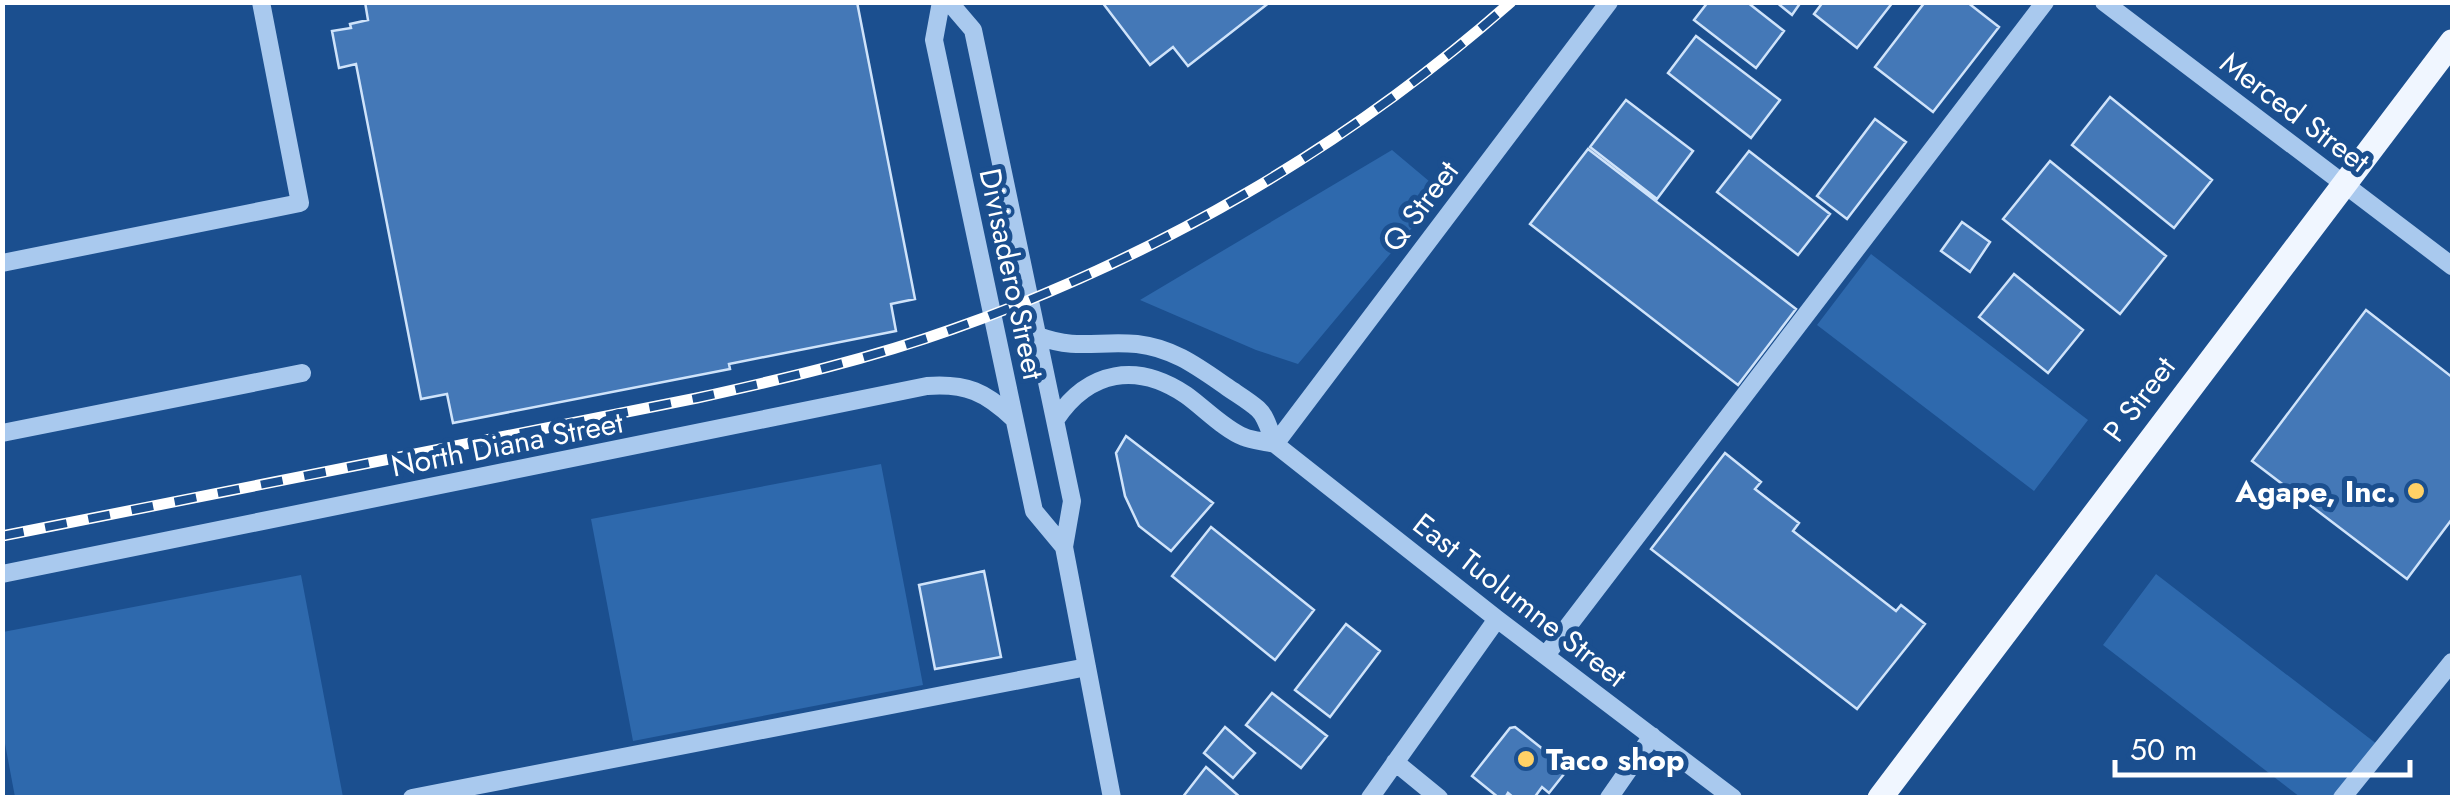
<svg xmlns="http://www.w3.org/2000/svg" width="2455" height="800" viewBox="0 0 2455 800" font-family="Jost,sans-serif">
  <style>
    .green { fill: #2e69ad }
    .building { fill: #4478b7; stroke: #cfe3fa; stroke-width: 2.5 }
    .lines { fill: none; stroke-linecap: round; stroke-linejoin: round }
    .minor { stroke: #a9c9ee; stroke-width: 18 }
    .major { stroke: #f0f6ff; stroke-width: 25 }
    .rail-casing { stroke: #fff; stroke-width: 11 }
    .rail { stroke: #1b4f8f; stroke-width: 8; stroke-dasharray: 22; stroke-linecap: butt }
    .poi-dot { fill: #ffd166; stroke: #1b4f8f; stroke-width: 4 }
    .labels { text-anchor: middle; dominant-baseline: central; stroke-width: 10; stroke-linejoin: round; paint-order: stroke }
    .street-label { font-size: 30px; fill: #fff; stroke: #1b4f8f }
    .poi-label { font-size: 30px; font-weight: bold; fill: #fff; stroke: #1b4f8f; text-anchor: end }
  </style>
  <rect width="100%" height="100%" fill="#1b4f8f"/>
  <path class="green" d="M1392 150 1442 192 1298 364 1256 350 1140 300Z
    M1871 254 2088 420 2034 491 1817 325Z
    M881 464 923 685 633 741 591 519Z
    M2156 574 2382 748 2344 797H2300L2103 645Z
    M301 575 343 797H15L3 733V632Z"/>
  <path class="building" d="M365 2H857L915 299 891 304 896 331 729 364 730 369 453 423 447 394 421 399 356 64 339 68 332 31 351 28 350 24 368 20Z
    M1102 2H1270L1188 66 1173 47 1150 65Z
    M1708 2H1747L1784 31 1756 68 1694 20Z
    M1776 2H1801L1792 15Z
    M1823 2H1893L1857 48 1814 14Z
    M1925 2H1967L1999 27 1933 112 1875 67Z
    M1696 36 1780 100 1751 138 1668 73Z
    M2110 97 2212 180 2174 228 2072 145Z
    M1626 100 1693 151 1657 199 1590 147Z
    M1875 119 1906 142 1847 219 1817 196Z
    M1588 149 1796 309 1738 385 1530 224Z
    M1749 151 1830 214 1798 255 1717 192Z
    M2050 161 2166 256 2120 314 2003 219Z
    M1962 222 1990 242 1970 272 1941 251Z
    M2014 274 2083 330 2048 373 1979 317Z
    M2366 310 2452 377V519L2407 579 2252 461Z
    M1126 436 1213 503 1171 551 1139 526 1125 496 1116 453Z
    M1725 453 1761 482 1755 489 1799 523 1793 531 1896 611 1901 605 1925 624 1857 709 1651 549Z
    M1211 527 1314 610 1275 660 1172 576Z
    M984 571 1001 657 935 669 919 585Z
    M1346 624 1380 651 1330 717 1295 690Z
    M1272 693 1327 736 1301 768 1246 725Z
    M1225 727 1255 753 1233 778 1204 753Z
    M1515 727 1568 769 1549 793 1542 787 1534 798H1514L1508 793 1505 798H1499L1472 776 1510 728Z
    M1206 767 1241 798H1182Z"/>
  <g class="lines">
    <path class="minor" d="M941 2 934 40 1034 511 1064 547
      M949 2 973 30 1072 501 1064 547 1112 798
      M2104 2 2452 266
      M2 263 300 203 261 2
      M1038 336C1078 351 1099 340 1137 344 1173 348 1198 367 1227 387 1237 394 1249 401 1258 409 1267 417 1270 433 1275 444
      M1056 419C1089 370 1137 362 1186 395 1203 407 1225 430 1244 437 1253 441 1265 441 1275 444L1497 619 1733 798
      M2 433 302 373
      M1275 444 1609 2
      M2 574 927 386C966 383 986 392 1014 419
      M1546 655 2045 2
      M1395 762 1439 798
      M412 798 1087 667
      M1370 798 1497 619
      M1609 798 1652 736
      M2342 798 2452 662"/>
    <path class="major" d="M1880 798 2452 42"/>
    <g class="rail-casing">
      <path id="rail" d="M2 536 697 398C783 379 869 359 953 329 1157 257 1348 146 1511 2"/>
    </g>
    <use href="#rail" class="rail"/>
  </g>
  <g class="poi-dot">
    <circle cx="2416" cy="491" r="10"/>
    <circle cx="1526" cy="759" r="10"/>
  </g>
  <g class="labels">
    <g class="street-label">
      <text transform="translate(2295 112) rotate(37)">Merced Street</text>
      <text transform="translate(1420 206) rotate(-53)">Q Street</text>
      <text transform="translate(1012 274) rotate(78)">Divisadero Street</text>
      <text transform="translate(2139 399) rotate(-53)">P Street</text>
      <text transform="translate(507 444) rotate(-11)">North Diana Street</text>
      <text transform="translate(1520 600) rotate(38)">East Tuolumne Street</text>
    </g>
    <g class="poi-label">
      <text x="2396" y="491">Agape, Inc.</text>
      <text x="1546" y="759" text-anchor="start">Taco shop</text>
    </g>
  </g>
  <rect width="2455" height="800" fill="none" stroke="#ffffff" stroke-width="10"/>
  <path d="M2115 760v15h295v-15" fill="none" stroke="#ffffff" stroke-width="5"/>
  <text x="2130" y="760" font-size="30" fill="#ffffff" stroke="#1b4f8f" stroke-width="8" paint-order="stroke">50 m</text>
</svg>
